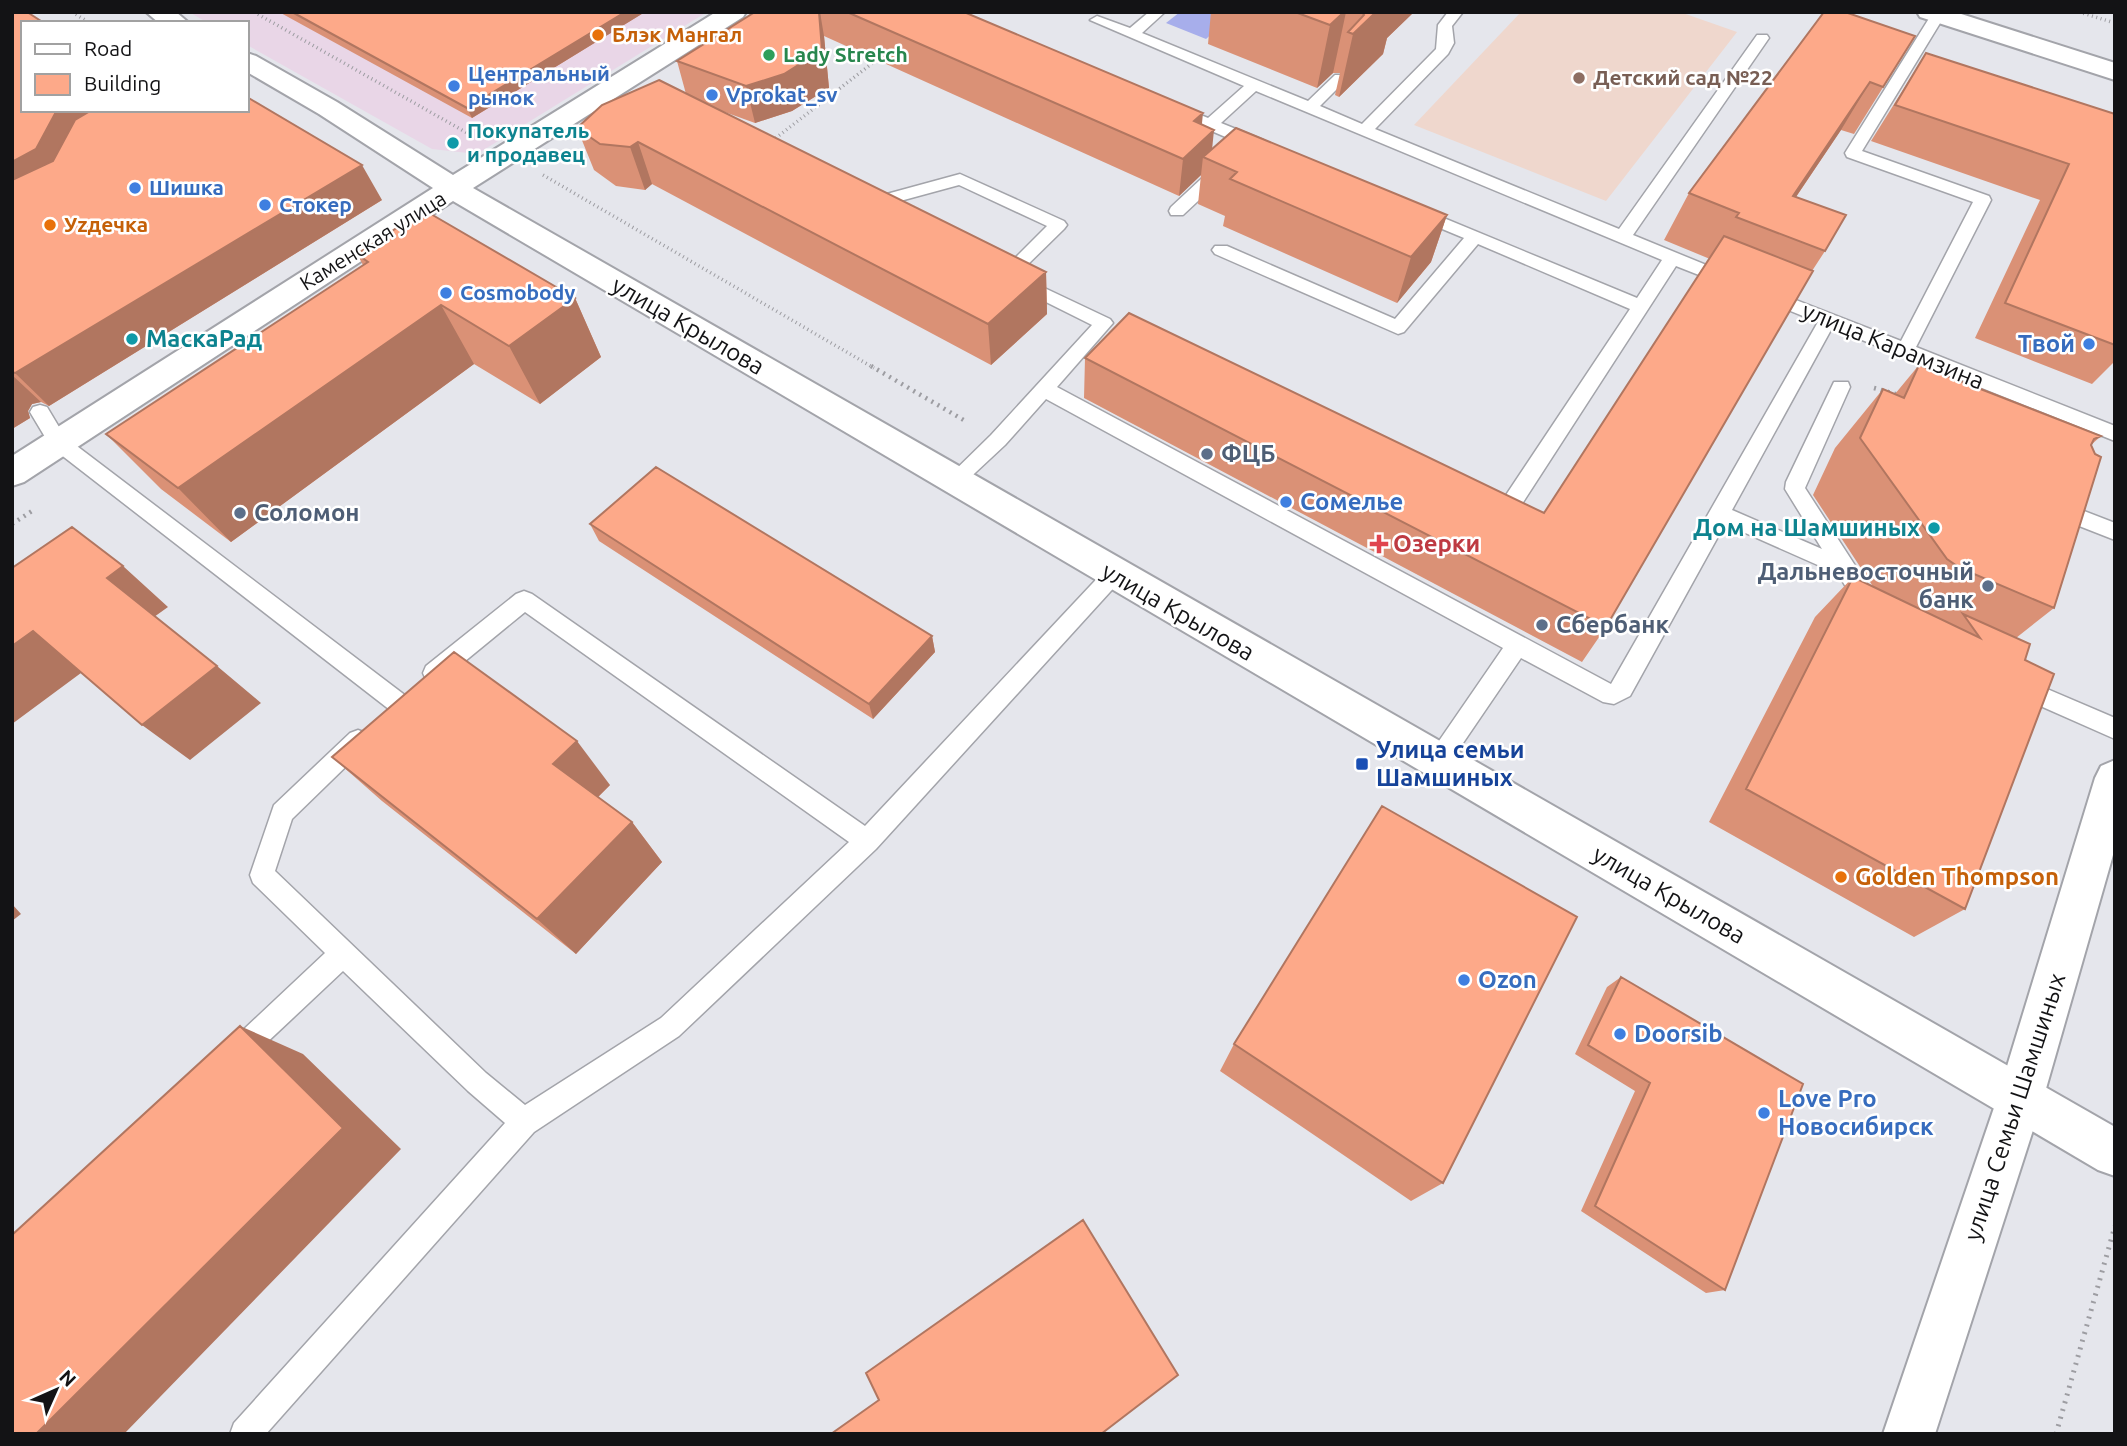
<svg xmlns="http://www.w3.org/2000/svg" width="2127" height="1446" font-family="Ubuntu,sans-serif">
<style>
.commercial{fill:#e9d6e7}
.education{fill:#efd7cd}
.green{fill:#a7aeeb}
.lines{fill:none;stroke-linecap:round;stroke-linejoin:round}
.lane-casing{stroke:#a3a4aa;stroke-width:3}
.street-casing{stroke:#a3a4aa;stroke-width:4}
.secondary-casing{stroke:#a3a4aa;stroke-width:4}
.path-far2{stroke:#9d9da2;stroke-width:3.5;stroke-dasharray:1 3.5;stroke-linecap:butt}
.path-far1{stroke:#9d9da2;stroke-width:4.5;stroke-dasharray:2 5;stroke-linecap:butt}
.path{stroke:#9d9da2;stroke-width:5;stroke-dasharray:2 6;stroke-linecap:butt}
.lane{fill:#fff;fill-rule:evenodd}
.street{fill:#fff;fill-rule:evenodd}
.secondary{fill:#fff;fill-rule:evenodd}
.wall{fill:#da9176}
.shaded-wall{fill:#b17660}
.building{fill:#fda989;stroke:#b17660;stroke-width:2}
.food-dot{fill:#e8710a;stroke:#fff;stroke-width:2.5}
.leisure-dot{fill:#2e9e5b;stroke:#fff;stroke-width:2.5}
.education-dot{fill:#8d6e63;stroke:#fff;stroke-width:2.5}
.shop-dot{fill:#3f7fe0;stroke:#fff;stroke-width:2.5}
.culture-dot{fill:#0f9aa8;stroke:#fff;stroke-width:2.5}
.service-dot{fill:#5c6f8a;stroke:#fff;stroke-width:2.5}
.health-dot{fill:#e0444e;stroke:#fff;stroke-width:2.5}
.transit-dot{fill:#1a4fb4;stroke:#fff;stroke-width:2.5}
.labels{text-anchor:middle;stroke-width:5;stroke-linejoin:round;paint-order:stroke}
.far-food-label{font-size:21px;font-weight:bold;fill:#c56008;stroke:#fff;text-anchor:start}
.far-leisure-label{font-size:21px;font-weight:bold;fill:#27864d;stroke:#fff;text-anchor:start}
.far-shop-label{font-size:21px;font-weight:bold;fill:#366cbe;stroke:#fff;text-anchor:start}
.far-education-label{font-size:21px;font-weight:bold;fill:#785e54;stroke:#fff;text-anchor:start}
.far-culture-label{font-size:21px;font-weight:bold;fill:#0d838f;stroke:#fff;text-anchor:start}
.far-street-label{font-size:21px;fill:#131315;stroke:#fff}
.street-label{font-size:24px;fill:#131315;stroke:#fff}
.culture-label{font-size:24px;font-weight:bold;fill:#0d838f;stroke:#fff;text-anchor:start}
.shop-label{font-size:24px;font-weight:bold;fill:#366cbe;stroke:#fff;text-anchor:start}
.service-label{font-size:24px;font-weight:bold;fill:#4e5e75;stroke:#fff;text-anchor:start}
.health-label{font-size:24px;font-weight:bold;fill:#be3a42;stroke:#fff;text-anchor:start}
.transit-label{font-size:24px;font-weight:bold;fill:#164399;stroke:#fff;text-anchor:start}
.food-label{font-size:24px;font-weight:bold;fill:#c56008;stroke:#fff;text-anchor:start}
</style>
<rect width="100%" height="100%" fill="#e5e6ec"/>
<path class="commercial" d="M189,12H707L477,154L432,149L247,45V23H208Z"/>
<path class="education" d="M1521,12H1680L1737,32L1606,201L1414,125Z"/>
<path class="green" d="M1180,12H1230L1231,17L1206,39L1166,23Z"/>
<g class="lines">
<defs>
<path id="lane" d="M1149,12H1165L1142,33L1308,101L1335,75H1345L1348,78L1320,106L1362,124L1436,49L1438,25L1448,12H1463L1452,26L1454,43L1448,54L1375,129L1619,229L1757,35H1767L1769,38L1633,235L1738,278L1741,282L1732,288L1676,266L1509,524C1499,527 1490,524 1485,514L1488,508L1498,507L1630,309L1478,244L1404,332L1398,334L1215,254L1212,250L1215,246H1227L1395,319L1464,238L1411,216L1409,212L1411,208L1417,207L1637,298L1662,260L1256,91L1221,123L1263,140L1265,144L1263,148H1251L1170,113L1168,110L1176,105L1208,118L1244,86L1090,20L1097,16L1130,28Z
M1933,12H1943L1945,15L1862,151L1989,196L1991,200L1916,347L2115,426V441L1832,328L1732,510L1822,549L1785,489L1786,482L1834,382H1848L1850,387L1805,488L1876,598L1879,604L1876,610L1868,613L1860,610L1838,574L1725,524L1630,696L1614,704L1603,702L1521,658L1446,768L1438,771L1430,768L1426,761L1430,754L1503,648L1046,399L1005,445L961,486L954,489L947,486L944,481L991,435L1092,325L1012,285L1010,280L1001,279L998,275L1047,226L959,185L867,210L859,205L861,201L960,174L1064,221L1067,225L1064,229L1017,275L1110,319L1113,323L1057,387L1611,684L1818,322L1758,298L1755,294L1758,290H1770L1901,341L1973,202L1847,157L1845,153Z
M1221,165L1227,166L1229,170L1227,174L1183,215H1171L1169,211L1171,207L1215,166Z
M40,405L47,407L65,437L406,696L409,703L406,710L398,713L390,710L51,447L30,412L33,407Z
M2053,499L2115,523V540L2046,513L2043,507L2046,501Z
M1113,567L1120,569L1124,575L1120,581L876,849L679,1036L534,1132L266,1434H230L234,1423L505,1123L468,1091L343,971L244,1064L235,1068L226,1064L222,1055L226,1046L325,953L253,883L250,875L274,805L350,733L358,730L366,733L369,740L366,747L292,819L275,871L486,1073L525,1105L661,1018L849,842L525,612L442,680L434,682L426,680L423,673L426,666L516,594L524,591L532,594L865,826L1106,569Z
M2019,677L2115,718V739L2011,693L2008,686L2011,679Z"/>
<path id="street" d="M2115,760V848L2043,1099L1935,1434H1883L1997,1099L2095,778L2101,766Z"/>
<path id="secondary" d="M146,12H176L189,23H159Z
M716,12H746L743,17L473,188L2115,1127V1176L2098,1170L453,201L24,482L12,486V456L433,188L319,114L247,72V53L256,56L337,102L453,175Z
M1917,12H1955L2115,63V80L1920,17Z"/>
</defs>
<use href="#lane" class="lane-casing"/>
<use href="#street" class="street-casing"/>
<use href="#secondary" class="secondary-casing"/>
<path class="path-far2" d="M72,12L90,23
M254,12L469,134
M2079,12L2115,23
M772,141L879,58
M543,175L874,368"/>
<path class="path-far1" d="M871,366L967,422
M1874,388L1899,395
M12,524L35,509"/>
<path class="path" d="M2056,1434L2115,1226"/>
<use href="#lane" class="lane"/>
<use href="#street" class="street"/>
<use href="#secondary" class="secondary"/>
</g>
<path class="wall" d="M12,12L23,110L382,200L49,406L41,402L32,404L28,411L30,418L12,429Z
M279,12H645L472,118Z
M755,12H964L1202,125L1212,149L1447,215L1431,262L1397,303L1223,226L1225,216L1198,204L1201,175L1179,196L824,36L829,88L792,111L755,123L719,110L1046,272L1047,314L991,365L652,184L645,190L616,186L594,170L577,128L686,94L677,61Z
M1211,12H1414L1387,38L1383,54L1339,97L1335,95L1340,73H1333L1317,88L1208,44Z
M1915,36L1854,134L1841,130L1796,197L1825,251L1812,271L1606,627L1582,662L1084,398L1085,358L1544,513L1710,259L1664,240L1689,193Z
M1926,53L2115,114V361L2092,384L1975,338L2040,200L1871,141Z
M357,254L575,298L601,357L540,404L474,364L231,542L161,489L106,434L363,265Z
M1919,365L2101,436L2091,445L2054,608L2016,638L2025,660L1965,909L1914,937L1709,822L1815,617L1853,577L1874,588L1813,495L1835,448L1883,389L1895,394Z
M590,524L932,636L935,652L873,719L599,541Z
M332,757L610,785L598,797L632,822L662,862L576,954L382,801Z
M1621,977L1725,1290L1706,1293L1581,1211L1635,1091L1575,1054L1607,987Z
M1234,1044L1443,1183L1411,1201L1220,1071Z"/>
<path class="shaded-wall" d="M625,12H645L472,118L467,108Z
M819,12H820L824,36L829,88L792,111L755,123L746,86Z
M1344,12H1346L1333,73L1317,88L1330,25Z
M1376,12H1414L1387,38L1383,54L1339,97L1353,34Z
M1870,82L1841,130L1773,231L1793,196Z
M57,110H147L12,213V162Z
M1203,113L1200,143L1214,130L1211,160L1203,157L1201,175L1179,196L1183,159L1194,121Z
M638,142L652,184L645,190L630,147Z
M362,165L382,200L49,406L15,373Z
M1447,215L1431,262L1397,303L1411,257Z
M1046,272L1047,314L991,365L988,324Z
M575,298L601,357L540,404L509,346Z
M441,305L474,364L231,542L178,488Z
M12,375L41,402L32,404L28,411L30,418L12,429Z
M123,566L168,607L154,617L107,578Z
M33,631L85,670L12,724V646Z
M932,636L935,652L873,719L869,704Z
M217,666L261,703L190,760L142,725Z
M577,741L610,785L588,807L553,764Z
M632,822L662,862L576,954L537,919Z
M12,904L21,914L12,921Z
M240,1026L303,1054L401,1149L124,1434H36Z"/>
<path class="building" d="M12,12H27L44,23H23V110H57L36,149L12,162Z
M292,12H625L467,108Z
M755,12H819L822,50L784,74L746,86L677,61Z
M847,12H964L1203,113L1194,121L1214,130L1183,159Z
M1295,12H1344L1330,25Z
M1362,12H1376L1353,34L1348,32L1364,15Z
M1824,12H1845L1915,36L1883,87L1870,82L1793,196L1846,215L1825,251L1736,217L1739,213L1689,193Z
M1926,53L2115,114V345L2005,303L2069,164L1895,105Z
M659,80L1046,272L988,324L638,142L630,147L600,144L577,128L602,105Z
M247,97L362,165L15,373L12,372V180L53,161L75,120L92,110H247Z
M1236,128L1447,215L1411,257L1230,179L1237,172L1203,157Z
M424,210L575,298L509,346L441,305L178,488L106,434L368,262L357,254Z
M1724,236L1813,271L1606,627L1085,358L1129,313L1544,513Z
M1919,365L2101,436L2094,439L2091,445L2095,454L2101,457L2054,608L1960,568L1947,559L1860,438L1883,389L1904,398Z
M656,467L932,636L869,704L590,524Z
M72,527L123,566L107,578L217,666L142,725L33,631L12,646V568Z
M1853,577L1980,638L1963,614L2030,644L2025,660L2054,674L1965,909L1746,789Z
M454,652L577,741L553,764L632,822L537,919L332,757Z
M1382,806L1577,917L1443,1183L1234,1044Z
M1621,977L1803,1084L1725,1290L1595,1206L1650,1083L1588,1045Z
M240,1026L343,1128L36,1434H12V1235Z
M1083,1220L1178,1375L1101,1434H831L879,1400L866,1373Z"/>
<g class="food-dot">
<circle cx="598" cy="35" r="7"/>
<circle cx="50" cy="225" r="7"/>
<circle cx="1841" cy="877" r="7"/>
</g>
<circle class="leisure-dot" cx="769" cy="55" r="7"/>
<circle class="education-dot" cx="1579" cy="78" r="7"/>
<g class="shop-dot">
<circle cx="454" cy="86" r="7"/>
<circle cx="712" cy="95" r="7"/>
<circle cx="135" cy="188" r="7"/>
<circle cx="265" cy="205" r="7"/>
<circle cx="446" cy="293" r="7"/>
<circle cx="2089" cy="344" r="7"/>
<circle cx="1286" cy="502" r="7"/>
<circle cx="1464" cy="980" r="7"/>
<circle cx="1620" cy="1034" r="7"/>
<circle cx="1764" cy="1113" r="7"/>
</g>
<g class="culture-dot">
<circle cx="453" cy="143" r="7"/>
<circle cx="132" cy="339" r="7"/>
<circle cx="1934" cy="528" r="7"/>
</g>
<g class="service-dot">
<circle cx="1207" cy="454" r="7"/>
<circle cx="240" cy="513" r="7"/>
<circle cx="1988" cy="586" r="7"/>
<circle cx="1542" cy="625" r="7"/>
</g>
<path class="health-dot" d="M1375.5 533.5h7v7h7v7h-7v7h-7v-7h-7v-7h7z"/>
<rect class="transit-dot" x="1355" y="757" width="14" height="14" rx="3.5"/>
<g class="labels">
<g class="far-food-label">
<text x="612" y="42">Блэк Мангал</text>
<text x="64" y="232">Уzдечка</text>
</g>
<g class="far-leisure-label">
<text x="783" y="62">Lady Stretch</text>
</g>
<g class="far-shop-label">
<text x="468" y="81">Центральный<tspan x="468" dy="24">рынок</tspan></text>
<text x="726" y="102">Vprokat_sv</text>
<text x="149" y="195">Шишка</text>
<text x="279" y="212">Стокер</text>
<text x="460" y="300">Cosmobody</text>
</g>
<g class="far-education-label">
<text x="1593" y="85">Детский сад №22</text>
</g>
<g class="far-culture-label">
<text x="467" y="138">Покупатель<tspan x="467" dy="24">и продавец</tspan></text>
</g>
<g class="far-street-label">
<text transform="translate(373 241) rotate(-32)" y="7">Каменская улица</text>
</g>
<g class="street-label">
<text transform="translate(688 326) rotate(30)" y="8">улица Крылова</text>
<text transform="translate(1893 346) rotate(22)" y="8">улица Карамзина</text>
<text transform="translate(1178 612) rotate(30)" y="8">улица Крылова</text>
<text transform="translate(1669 895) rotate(30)" y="8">улица Крылова</text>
<text transform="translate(2015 1107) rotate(-72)" y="8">улица Семьи Шамшиных</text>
</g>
<g class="culture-label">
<text x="146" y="347">МаскаРад</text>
<text x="1920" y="536" text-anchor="end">Дом на Шамшиных</text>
</g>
<g class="shop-label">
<text x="2075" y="352" text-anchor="end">Твой</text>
<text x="1300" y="510">Сомелье</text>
<text x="1478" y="988">Ozon</text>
<text x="1634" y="1042">Doorsib</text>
<text x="1778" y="1107">Love Pro<tspan x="1778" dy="28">Новосибирск</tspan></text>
</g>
<g class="service-label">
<text x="1221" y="462">ФЦБ</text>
<text x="254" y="521">Соломон</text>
<text x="1974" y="580" text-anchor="end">Дальневосточный<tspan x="1974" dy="28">банк</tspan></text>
<text x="1556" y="633">Сбербанк</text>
</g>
<g class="health-label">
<text x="1393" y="552">Озерки</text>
</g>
<g class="transit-label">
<text x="1376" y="758">Улица семьи<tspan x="1376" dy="28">Шамшиных</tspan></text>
</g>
<g class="food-label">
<text x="1855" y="885">Golden Thompson</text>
</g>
</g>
<rect width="2127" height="1446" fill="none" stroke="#131315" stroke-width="28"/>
<rect x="21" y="21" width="228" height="91" fill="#ffffff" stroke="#a1a1a1" stroke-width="2"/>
<rect x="35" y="44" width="35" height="10" fill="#ffffff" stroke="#a1a1a1" stroke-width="2"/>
<text x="84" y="56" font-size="21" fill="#131315">Road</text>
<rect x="35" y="74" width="35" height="21" fill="#fda989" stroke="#a1a1a1" stroke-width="2"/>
<text x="84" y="91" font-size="21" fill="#131315">Building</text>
<g transform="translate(56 1390) rotate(45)" stroke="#ffffff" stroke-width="5" paint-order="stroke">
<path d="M0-5L12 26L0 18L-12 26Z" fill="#131315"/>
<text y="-10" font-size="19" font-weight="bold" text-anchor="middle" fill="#131315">N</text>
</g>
</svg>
